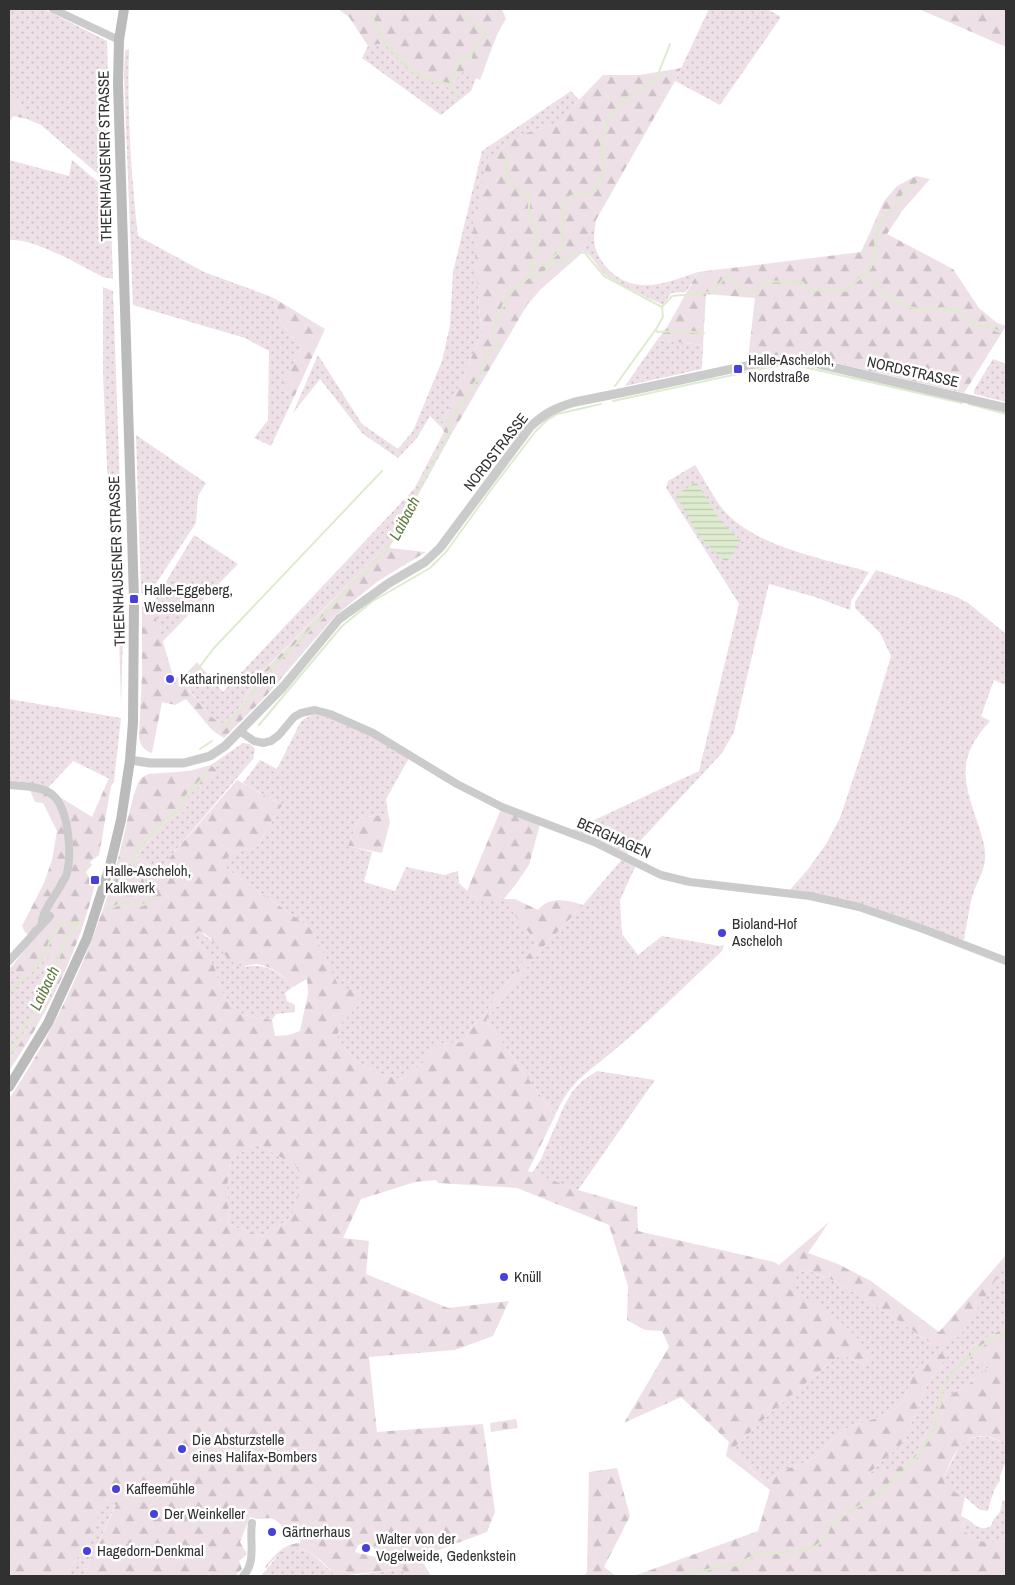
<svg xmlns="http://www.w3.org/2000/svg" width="1015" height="1585" font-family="'Archivo Narrow',sans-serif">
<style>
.grass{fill:url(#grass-dots);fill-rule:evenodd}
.forest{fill:url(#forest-firs);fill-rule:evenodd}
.cemetery{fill:url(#cemetery-stones)}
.water{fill:url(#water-rules)}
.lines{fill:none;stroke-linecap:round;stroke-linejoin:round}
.stream{stroke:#ddebce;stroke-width:2}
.minor{stroke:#cbcbcb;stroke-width:8}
.tertiary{stroke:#cbcbcb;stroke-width:9}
.secondary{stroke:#bbb;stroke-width:10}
.poi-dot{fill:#4541da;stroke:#fff;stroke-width:2}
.labels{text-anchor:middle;stroke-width:5;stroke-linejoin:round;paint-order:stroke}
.street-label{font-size:15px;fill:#313131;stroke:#fff}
.poi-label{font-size:15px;fill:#313131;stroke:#fff;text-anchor:start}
.water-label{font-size:16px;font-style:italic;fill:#5d7b3c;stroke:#fff}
</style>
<defs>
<pattern id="grass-dots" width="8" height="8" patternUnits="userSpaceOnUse" patternTransform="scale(1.25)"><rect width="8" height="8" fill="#ede0e6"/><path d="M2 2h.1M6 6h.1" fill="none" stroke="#ccc1c6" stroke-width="1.8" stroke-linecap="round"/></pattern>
<pattern id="forest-firs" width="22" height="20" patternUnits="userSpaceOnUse" patternTransform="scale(1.25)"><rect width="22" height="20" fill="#ede0e6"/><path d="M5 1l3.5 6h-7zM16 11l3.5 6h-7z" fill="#ccc1c6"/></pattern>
<pattern id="cemetery-stones" width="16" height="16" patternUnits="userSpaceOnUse" patternTransform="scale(1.25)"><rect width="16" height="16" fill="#ede0e6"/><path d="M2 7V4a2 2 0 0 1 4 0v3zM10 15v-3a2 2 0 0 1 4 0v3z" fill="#ccc1c6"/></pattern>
<pattern id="water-rules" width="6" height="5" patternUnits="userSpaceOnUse" patternTransform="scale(1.25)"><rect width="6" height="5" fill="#ddebce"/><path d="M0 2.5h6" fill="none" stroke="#becab1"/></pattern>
</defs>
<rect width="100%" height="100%" fill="#fff"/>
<path class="grass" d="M9,9H44L107,41L111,183L106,181L41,125L27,119L18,99L9,91Z
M709,9H767L781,17L720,105L675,81Z
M384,43L412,72L431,82L463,71L476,78L471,91L441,115L362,58L368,46Z
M129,49C127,113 131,173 138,236L204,272L272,297L283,326L302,347L281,390L294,397L271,446L254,438L268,420L269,351L245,338L133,305L124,76L125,51Z
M571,91L579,100L562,122L520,135L478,298L482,333L441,427L430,416L417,438L398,458L363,434L320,379L293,413L318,355L362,424L398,449L413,431L442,361L450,325L453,272L482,151Z
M9,160L69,176L72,160L110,192L113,279L103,277C79,265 35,238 9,240Z
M596,220C595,228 593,239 595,247C598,256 604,266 611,272C639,296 668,282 698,272L686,292L671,293L663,305C644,295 624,288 607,276C597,269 593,254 582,251Z
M103,287L113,291L124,599L121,706L119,634L115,553L108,488L103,374Z
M657,340L703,345L702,369L625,386Z
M993,359L1006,364V402L974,394V390Z
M444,432L451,435L389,548L377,555L256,678L240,707L222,724L209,715L188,688L202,668L223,692L414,489Z
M136,435L206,483L198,496L196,523L151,591L143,595L141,592Z
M695,465C705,480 715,501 727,514C763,549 822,558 869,572L851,601L850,610L815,597L769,584L734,732L722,753L628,854L573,830L699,771L739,604L666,488L668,481ZM696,483L720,520L676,495Z
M194,535L238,564L162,642L152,605Z
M876,570L954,596L967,602L1006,634V685L994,680L981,716L990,721C956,758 963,780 978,824C981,834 986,847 985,858C985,870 978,880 974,891C969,906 967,924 964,940L789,891L809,868L826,844L840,818L868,734L891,656L880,633L855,608V602Z
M9,699L121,718L114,781L73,761L47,789L9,784Z
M314,714C348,720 379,740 409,758L386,799L388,814L359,818L348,846L372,852L364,882L395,891L406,867L445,875L458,871L459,883L477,900L503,899L537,943L483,1015L471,1028L463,1042L437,1044L421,1065L402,1079L380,1074L353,1059L337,1037L340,1025L363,1000L339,988L312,929L227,869L224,863C229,851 244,850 256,848L282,805L243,783L260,760L277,769L300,723L304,719Z
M243,743L250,744L255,749L253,759L158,871L136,856L166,821L185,811L188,796L216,771L211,765Z
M623,858L636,865L620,900L622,934L638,955L662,936L720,946L724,945L722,951C688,983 654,1017 618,1047C590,1072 571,1078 555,1116L486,1020L543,947L583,905Z
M199,931L246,967C265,962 281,973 293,987L285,993L287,1001L295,1005V1012L276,1014L272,1020L244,1015L230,1004L221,990L214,966L195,938V934Z
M49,956L55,976L20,1043L9,1060V970L29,975Z
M597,1071L655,1080L578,1190L532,1173L541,1159L564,1106L572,1092L582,1081Z
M256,1143L298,1167V1204L288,1220L262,1236L229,1225L227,1190L230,1160Z
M1006,1263V1327L969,1348L989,1367L969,1384L945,1398L910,1464L867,1475L904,1442L927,1385L952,1349L913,1374L904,1400L889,1414L849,1427L833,1439L815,1457L801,1464L781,1471L768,1481H763L735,1452L734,1448L770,1413L841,1354L866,1366L821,1307L789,1290L798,1273L807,1270L835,1281L895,1318L932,1344Z
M984,1436L1006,1443V1461L1000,1476V1481C994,1487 990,1502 988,1511L980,1510L965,1497L956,1494L944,1482V1477L961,1443L972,1438Z
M106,1499L116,1504L83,1576H66L84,1547Z
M1003,1500L1006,1501V1541C989,1544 974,1543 963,1529L964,1522L969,1520C976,1527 982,1531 991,1526L994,1519L1000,1512Z
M293,1547C316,1550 321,1566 338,1576H261L281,1552Z
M403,1569L405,1576H349Z"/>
<path class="forest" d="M338,9H502L506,19L498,32L480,80L463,72L449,88C415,77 407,70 384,43L368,46L349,17Z
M919,9H1006V47Z
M681,68L675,81L596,220L581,254L541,289L527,305L451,435L444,432L441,427L482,333L478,298L473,222L488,157L520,135L562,122L579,100L603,75H640Z
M9,91L18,99L27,119L13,116L9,123Z
M916,176L930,179L902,211L887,234L953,269L979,308L997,323L1006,326L964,393L806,356L789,354L748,359L755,298L706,294L703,345L657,340L666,329L698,272L861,252L884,201L897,186Z
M272,297L325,329L294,397L281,390L302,347L283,326Z
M389,548L426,552L378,581L335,616L265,697L224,738L212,730L186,699L175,705L162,702L152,753C143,750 141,746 139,737L142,674V607L145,605H152L173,676L181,679L197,662L202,668L188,689L209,715L222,724L240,707L256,679L377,555Z
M211,765L217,771L188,796L185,811L166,821L136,856L158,871L237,780L282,805L256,848C244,850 229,851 224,863L227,869L312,929L339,987L360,991L363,1000L340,1025L337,1037L353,1059L380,1074L402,1079L421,1065L437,1044L463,1042L471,1028L483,1015L537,943L503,900H477L467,891L501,809L540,824L529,865L516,884L504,899H515L538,910C549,896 569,900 583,905L543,947L486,1020L555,1116L528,1171L578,1190L637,1207L638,1231L774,1262L779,1265L829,1222L808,1253L838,1264L871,1281L939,1332L1006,1255V1263L961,1335L949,1343L940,1346L932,1344L895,1318L835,1281L807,1270L798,1273L790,1290C800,1295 811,1300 821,1307C837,1317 870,1345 872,1364L871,1366H866L841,1354L770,1413L734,1448L735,1452L763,1481H768L781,1471L801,1464L815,1457L833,1439L849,1427L889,1414L904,1400L913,1374L918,1367L929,1359L953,1348L927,1385L904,1442L868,1474L910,1464L945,1398L969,1384L989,1367L969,1358V1348L1006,1327V1443C999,1441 990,1436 983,1436C958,1436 953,1458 944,1477V1482L956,1493L965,1497L961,1516L969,1520L964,1522L963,1529C974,1543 989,1544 1006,1541V1576H634L758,1531L770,1490L726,1456L729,1442L681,1397L624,1423L669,1347L662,1331L645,1330L627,1320L628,1286L609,1225L517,1188L438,1183L436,1180L415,1182L361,1199L343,1238L369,1241L366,1274L448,1308L509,1301L493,1336L455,1350L369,1357L377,1432L483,1424L495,1512L487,1532L420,1557L431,1576H405L403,1569L338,1576C331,1572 326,1565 320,1560C297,1540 284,1547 266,1568L265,1567C275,1555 283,1544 300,1543L303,1533L286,1531C269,1509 269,1524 250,1517L240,1542L247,1554L239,1561L242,1569L235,1576H83L116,1505L106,1500L84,1547L66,1576H9V1099C52,1035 85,965 109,891C116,868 122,845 127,821C131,808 133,794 139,781L143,777L148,774L189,771ZM199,931C214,937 221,954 234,963C242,969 249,964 257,964C272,966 285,977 293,987L307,979L308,993L300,1031L288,1035L275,1036L272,1020L244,1015L230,1004L221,990L214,966L195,938V934ZM256,1143L298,1167V1204L288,1220L262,1236L229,1225L227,1190L230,1160ZM367,1542L374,1548L375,1557L355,1552L358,1545Z
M109,778L114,781L111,786L99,855L90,862L92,865L86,872L89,878L95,884C79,951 47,1014 9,1071V1060L20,1043L54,976L49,956L29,975L9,970L33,939L25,932L22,926L44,883L52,860L57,831L43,803L35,802L30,790L47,789L92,817Z
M388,814L390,822L382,853L348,846L359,818Z
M617,1468L630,1516L604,1567L616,1576H584L587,1572L589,1472Z"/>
<path class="cemetery" d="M516,1419L518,1428L491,1432L490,1423Z"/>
<path class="water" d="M696,482L720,520L741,541L726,563L698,535L676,495Z"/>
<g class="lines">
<path class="stream" d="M365,9L375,22L384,42L413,72L431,81L450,84
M457,100V97L450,84L461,58H471L472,53L486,35L483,31L472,23L461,9
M506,153L507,183L529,195V210L537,238L532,267
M861,277L870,269L874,260L876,235L883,219L896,206L906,190L918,183
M528,278L532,267L547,265L562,248L564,242L561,230C568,220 561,214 562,203L571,196L596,191L597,185L604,175L603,156L600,150L608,119L623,100L632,94L645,88L656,79L670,44
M662,307L663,317L656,329L657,332L680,331L704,333
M615,386L656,329
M613,401L770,367L789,365L804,367L962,403
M969,404L1006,414
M191,678L214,648L382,471
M259,725L342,626L373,601L430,568L446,552L493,487L535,432L546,421L557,414L601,404
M222,731L252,696L258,684L265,678L268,672L325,615L353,582L369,571L375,560L385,552L449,434L448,421L456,415V409L462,404L461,400L467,397L482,370L487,354L498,345L494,333V328L508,294L528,278L541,274L577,252L585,253L604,276L662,307L672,296L713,292L725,277L733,281L742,292H754C773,274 780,285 802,282L810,291L822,290L846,291C850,285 856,283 861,277H871L879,285L884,295L905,306L924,310L943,308L957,310L964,316L973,321L976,326H988L999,332
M200,749L212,741
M145,882L143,872L134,861V856L164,820L179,812L181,808V802L186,796L205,776V773
M135,903L140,906L148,903L150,898L149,892
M109,909L118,905L129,903
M31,973C36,966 42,960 45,953C52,940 54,915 76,925
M9,992L27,977
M9,1056L48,985L69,932L74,931L80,921
M681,1576L689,1572H700L717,1567L741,1565L747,1559L756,1555L799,1551L814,1547L825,1540L830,1526L841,1517L871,1499L901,1474L918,1455L930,1437L934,1428L944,1386L955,1370L967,1358L972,1356L975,1349C986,1344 994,1337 1006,1335"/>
<path class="minor" d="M53,9L119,40
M241,732L254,741L263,743L271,741L279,735L294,717L301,713L315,710L330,714L373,733L457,784L502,807L594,842L661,875L690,882L810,896L859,907L923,929L1006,961
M9,785C21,786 40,786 50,793C69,805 73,857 66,876C61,888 40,913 42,924
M9,961L50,916
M243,1576C257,1562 249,1541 252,1523"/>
<path class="tertiary" d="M130,760L150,763H184L210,756L225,746L283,687L339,619L389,583L425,562L440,548L530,427C545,413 555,408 575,402C616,394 658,385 699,376C734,369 769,358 806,361L1006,408"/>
<path class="secondary" d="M9,1087L48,1023L87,938L110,866L121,820L130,760L133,722L134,599L118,84L119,40L124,9"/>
</g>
<g class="poi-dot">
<rect x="733" y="364" width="10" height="10" rx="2.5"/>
<rect x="129" y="594" width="10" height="10" rx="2.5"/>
<circle cx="170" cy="679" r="5"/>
<rect x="90" y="875" width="10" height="10" rx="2.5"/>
<circle cx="722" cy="933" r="5"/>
<circle cx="504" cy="1277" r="5"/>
<circle cx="182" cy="1449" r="5"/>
<circle cx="116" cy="1489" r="5"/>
<circle cx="154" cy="1514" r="5"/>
<circle cx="272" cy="1532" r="5"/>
<circle cx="366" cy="1548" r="5"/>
<circle cx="87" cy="1551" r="5"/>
</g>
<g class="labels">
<g class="street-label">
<text transform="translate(105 156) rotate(-91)" y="5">THEENHAUSENER STRASSE</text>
<text transform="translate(913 372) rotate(13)" y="5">NORDSTRASSE</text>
<text transform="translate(496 452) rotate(-52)" y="5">NORDSTRASSE</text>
<text transform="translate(117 561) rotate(-92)" y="5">THEENHAUSENER STRASSE</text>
<text transform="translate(614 838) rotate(24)" y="5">BERGHAGEN</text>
</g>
<g class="poi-label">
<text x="748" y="365">Halle-Ascheloh,<tspan x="748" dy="17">Nordstraße</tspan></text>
<text x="144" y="595">Halle-Eggeberg,<tspan x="144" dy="17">Wesselmann</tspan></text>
<text x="180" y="684">Katharinenstollen</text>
<text x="105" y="876">Halle-Ascheloh,<tspan x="105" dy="17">Kalkwerk</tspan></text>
<text x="732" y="929">Bioland-Hof<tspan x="732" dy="17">Ascheloh</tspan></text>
<text x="514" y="1282">Knüll</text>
<text x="192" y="1445">Die Absturzstelle<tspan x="192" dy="17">eines Halifax-Bombers</tspan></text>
<text x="126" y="1494">Kaffeemühle</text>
<text x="164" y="1519">Der Weinkeller</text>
<text x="282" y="1537">Gärtnerhaus</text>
<text x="376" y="1544">Walter von der<tspan x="376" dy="17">Vogelweide, Gedenkstein</tspan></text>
<text x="97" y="1556">Hagedorn-Denkmal</text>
</g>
<g class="water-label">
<text transform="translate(404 518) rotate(-62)" y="6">Laibach</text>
<text transform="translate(44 988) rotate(-64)" y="6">Laibach</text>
</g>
</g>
<rect width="1015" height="1585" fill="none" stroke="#313131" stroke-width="20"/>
</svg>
